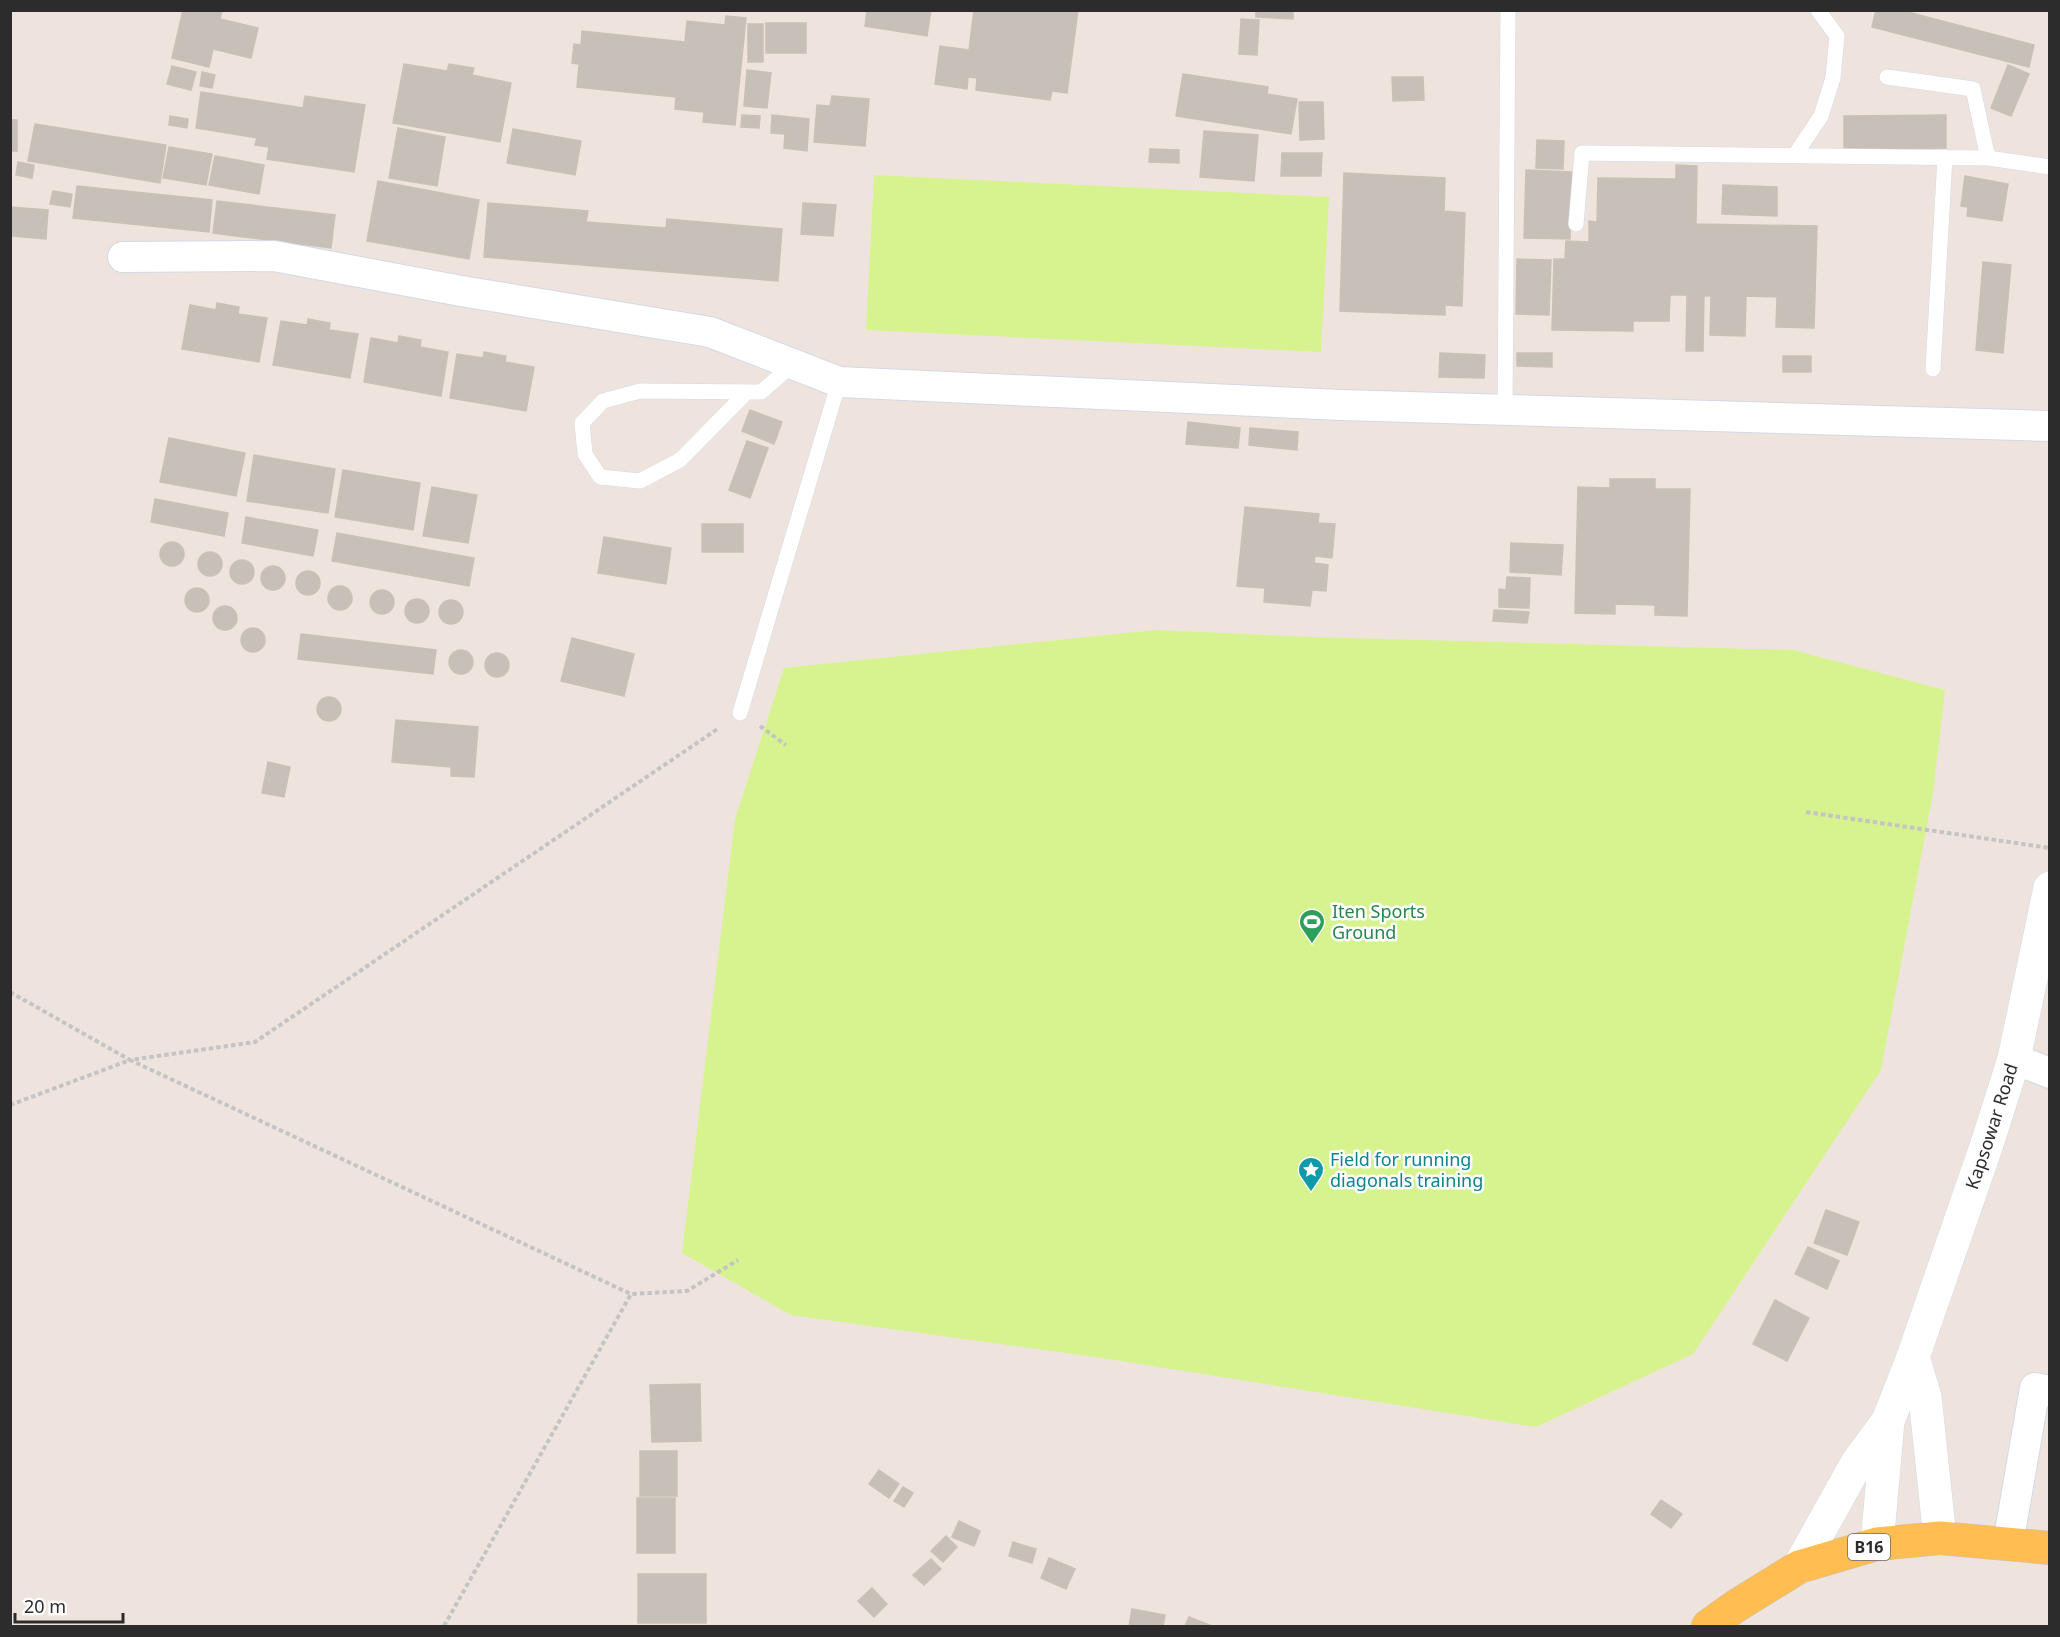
<svg xmlns="http://www.w3.org/2000/svg" width="2060" height="1637" font-family="'Noto Sans',sans-serif">
<style>
.pitch{fill:#d7f38f}
.building{fill:#c6c0b8;stroke:#cbc0b6;stroke-width:1.5}
.lines{fill:none;stroke-linecap:round;stroke-linejoin:round}
.lane-casing{stroke:#d2d9e6;stroke-width:16}
.street-casing{stroke:#d2d9e6;stroke-width:32}
.secondary-casing{stroke:#d2d9e6;stroke-width:34}
.primary-casing{stroke:#c4c4c4;stroke-width:34}
.path{stroke:#c4c4c4;stroke-width:4;stroke-dasharray:4.5 3;stroke-linecap:butt}
.lane{stroke:#fff;stroke-width:15}
.street{stroke:#fff;stroke-width:30}
.secondary{stroke:#fff;stroke-width:33}
.primary{stroke:#ffbd52;stroke-width:33}
.labels{text-anchor:middle;stroke-width:5;stroke-linejoin:round;paint-order:stroke}
.shield{fill:#fff;stroke:#6b6b6b;stroke-width:1.5}
.shield-label{font-size:16px;font-weight:bold;fill:#2c2c2c}
.leisure-label{font-size:18px;fill:#27864d;stroke:#fff;text-anchor:start}
.street-label{font-size:18px;fill:#2c2c2c;stroke:#fff}
.culture-label{font-size:18px;fill:#0d838f;stroke:#fff;text-anchor:start}
</style>
<rect width="100%" height="100%" fill="#efe4dd"/>
<path class="pitch" d="M874,175L1329,197L1321,352L866,330Z
M1156,630L1310,637L1793,650L1945,690L1933,793L1881,1070L1693,1354L1536,1427L1102,1358L791,1315L682,1253L735,819L784,668Z"/>
<path class="building" d="M183,10H222L220,19L258,28L251,58L213,49L209,67L172,58Z
M867,10H931L927,36L865,26Z
M974,10H1078L1067,93L1052,91L1050,100L976,90L977,78L968,77L967,89L935,84L940,46L969,50Z
M1256,10H1293V19L1256,17Z
M1876,10H1900L2034,45L2029,67L1872,27Z
M726,16L746,18L735,125L703,122L704,112L675,109L676,97L577,87L579,64L572,63L574,44L581,45L582,31L685,42L687,21L725,25Z
M1241,19L1259,20L1257,55L1239,54Z
M766,23H806V53H766Z
M748,24H763V62H748Z
M404,64L447,71L449,64L474,68L472,75L511,83L500,142L393,123Z
M2008,65L2029,74L2011,116L1991,108Z
M172,66L196,72L191,90L167,84Z
M747,70L771,73L767,108L744,106Z
M202,72L215,75L212,88L200,86Z
M1183,74L1268,87L1267,94L1297,99L1291,134L1176,116Z
M1392,77H1423L1424,100L1393,101Z
M201,92L303,108L305,96L365,105L354,172L267,159L269,147L255,145L257,138L196,128Z
M832,96L869,99L865,146L814,142L817,105L830,106Z
M1299,102H1323L1324,139L1300,140Z
M742,115L760,116L759,128L741,127Z
M772,115L809,119L807,151L784,148L785,134L771,133Z
M1946,115V148L1844,149V116Z
M170,116L188,119L187,128L169,125Z
M10,120H17V151H10Z
M35,124L166,145L160,183L28,161Z
M398,128L445,137L437,186L389,178Z
M513,129L581,141L575,175L507,163Z
M1204,131L1258,135L1254,181L1200,177Z
M1537,140L1564,141L1563,169L1536,168Z
M169,147L212,154L206,185L163,178Z
M1150,149L1179,150V163L1149,162Z
M1282,153H1322L1321,176H1281Z
M215,156L264,165L259,194L209,185Z
M18,162L34,165L32,178L16,175Z
M1676,165L1697,166L1696,224L1817,226L1814,328L1776,327L1777,297L1746,296L1745,336L1710,335L1711,296H1704L1703,351H1686L1687,295H1670L1669,321H1633V331L1552,330L1554,259H1565L1566,241L1589,242V221L1597,222L1598,178L1676,179Z
M1526,170L1572,172L1570,239L1524,238Z
M1344,173L1445,178L1444,211L1465,213L1462,306L1445,305V315L1340,311Z
M1965,176L2008,184L2002,221L1967,216L1968,207L1961,206Z
M378,181L479,200L469,259L367,241Z
M1723,185L1777,187V216L1722,214Z
M77,186L212,200L209,232L73,218Z
M53,191L72,194L70,207L50,204Z
M217,201L335,215L331,248L213,233Z
M488,203L588,211L586,222L666,228L667,219L782,229L778,281L484,257Z
M803,203L836,205L833,236L801,234Z
M10,207L48,210L46,239L12,236Z
M1517,259L1551,260L1549,315L1516,314Z
M1983,262L2011,265L2003,353L1976,350Z
M217,303L239,307L238,314L267,318L259,362L182,349L190,305L216,310Z
M308,319L330,323L329,330L358,334L350,378L273,365L281,321L307,325Z
M399,336L421,340L420,347L448,352L441,396L364,382L371,338L398,343Z
M484,352L506,356L505,362L534,367L526,411L450,398L457,354L483,358Z
M1440,353L1485,355L1484,378L1439,377Z
M1517,353H1552V367L1517,366Z
M1783,356H1811V372H1783Z
M750,410L782,422L774,444L742,431Z
M1188,422L1240,428L1238,448L1186,444Z
M1250,428L1298,432L1297,450L1249,445Z
M169,438L245,453L236,496L160,482Z
M747,441L768,448L750,498L729,490Z
M254,455L335,469L328,513L247,501Z
M343,470L420,483L413,530L335,517Z
M1610,479H1655V489H1690L1687,616L1655,615V605L1615,604V614L1575,613L1578,487L1610,488Z
M432,487L477,495L468,543L423,536Z
M155,499L228,513L224,536L151,522Z
M1245,507L1319,514L1318,523L1335,524L1332,558L1315,556L1314,563L1328,565L1326,591L1312,590L1310,606L1264,602L1265,588L1237,586Z
M246,517L318,530L313,556L242,543Z
M702,524H743V552H702Z
M337,533L474,558L469,586L332,561Z
M604,537L671,548L666,584L598,573Z
M160 554a12 12 0 1 1 24 0a12 12 0 1 1-24 0Z
M1511,543L1563,545L1561,575L1510,572Z
M198 564a12 12 0 1 1 24 0a12 12 0 1 1-24 0Z
M230 572a12 12 0 1 1 24 0a12 12 0 1 1-24 0Z
M261 578a12 12 0 1 1 24 0a12 12 0 1 1-24 0Z
M296 583a12 12 0 1 1 24 0a12 12 0 1 1-24 0Z
M1507,577L1530,578L1529,608L1499,607V589L1506,590Z
M328 598a12 12 0 1 1 24 0a12 12 0 1 1-24 0Z
M185 600a12 12 0 1 1 24 0a12 12 0 1 1-24 0Z
M370 602a12 12 0 1 1 24 0a12 12 0 1 1-24 0Z
M405 611a12 12 0 1 1 24 0a12 12 0 1 1-24 0Z
M439 612a12 12 0 1 1 24 0a12 12 0 1 1-24 0Z
M213 618a12 12 0 1 1 24 0a12 12 0 1 1-24 0Z
M1494,610L1529,612L1527,623L1493,621Z
M241 640a12 12 0 1 1 24 0a12 12 0 1 1-24 0Z
M301,634L436,650L433,674L298,659Z
M572,638L634,654L624,696L561,681Z
M449 662a12 12 0 1 1 24 0a12 12 0 1 1-24 0Z
M485 665a12 12 0 1 1 24 0a12 12 0 1 1-24 0Z
M317 709a12 12 0 1 1 24 0a12 12 0 1 1-24 0Z
M396,720L478,727L474,777L451,776V767L392,762Z
M268,762L290,767L284,797L262,793Z
M1826,1210L1859,1222L1847,1255L1814,1243Z
M1808,1247L1839,1261L1827,1289L1795,1274Z
M1775,1300L1809,1318L1787,1361L1753,1344Z
M700,1384L701,1441L652,1442L650,1385Z
M640,1451H677V1496H640Z
M879,1470L899,1484L889,1498L869,1484Z
M903,1487L913,1493L904,1507L894,1501Z
M637,1498H675V1553H637Z
M1661,1500L1682,1514L1671,1528L1651,1514Z
M959,1521L980,1531L974,1546L952,1537Z
M946,1536L957,1547L943,1562L931,1551Z
M1013,1542L1036,1549L1032,1563L1009,1556Z
M1049,1558L1075,1569L1066,1589L1041,1578Z
M931,1559L941,1569L924,1585L913,1575Z
M638,1574H706V1623H638Z
M872,1588L887,1604L874,1617L858,1601Z
M1132,1609L1165,1615L1163,1626H1129Z
M1189,1617L1212,1626H1185Z"/>
<g class="lines">
<defs>
<path id="lane" d="M1887,77L1973,89L1988,158
M1795,155L1821,116L1833,78L1837,36L1818,10
M1576,224L1582,153L1988,158L2050,167
M1933,369L1945,157
M747,392L680,460L640,481L600,477L585,454L582,423L603,401L640,391L761,392L792,365
M1505,410L1508,10
M740,713L839,382"/>
<path id="street" d="M123,257L274,256L461,291L710,332L839,382L1341,405L2050,426
M2014,1059L2050,1073
M2008,1544L2035,1388L2050,1391"/>
<g id="secondary">
<path d="M1913,1357L1925,1397L1940,1538"/>
<path id="s1" d="M1877,1544L1888,1421L1913,1357L1986,1147L2014,1059L2050,888"/>
<path d="M1799,1567L1857,1463L1888,1421"/>
</g>
<path id="primary" d="M1708,1626L1736,1606L1799,1567L1877,1544L1940,1538L2050,1548"/>
</defs>
<use href="#lane" class="lane-casing"/>
<use href="#street" class="street-casing"/>
<use href="#secondary" class="secondary-casing"/>
<use href="#primary" class="primary-casing"/>
<path class="path" d="M760,726L786,745
M1806,812L2050,848
M10,992L130,1060L255,1042L719,728
M10,1105L130,1060L631,1294L687,1291L738,1260
M444,1626L631,1294"/>
<use href="#lane" class="lane"/>
<use href="#street" class="street"/>
<use href="#secondary" class="secondary"/>
<use href="#primary" class="primary"/>
</g>
<defs>
<symbol id="stadium-pin" viewBox="-11 -11 22 30"><path d="M0 17L-7.5 6A9.5 9.5 0 1 1 7.5 6Z" fill="#2e9e5b" stroke="#fff"/><path d="M0-5a6.5 5 0 1 0 0 10a6.5 5 0 1 0 0-10ZM-3.5-1.8h7v3.6h-7Z" fill="#fff"/></symbol>
<symbol id="sight-pin" viewBox="-11 -11 22 30"><path d="M0 17L-7.5 6A9.5 9.5 0 1 1 7.5 6Z" fill="#0f9aa8" stroke="#fff"/><path d="M0-6L1.8-2.2L6-1.7L2.9 1.2L3.7 5.4L0 3.3L-3.7 5.4L-2.9 1.2L-6-1.7L-1.8-2.2Z" fill="#fff"/></symbol>
</defs>
<g fill-rule="evenodd">
<use href="#stadium-pin" x="1297" y="907" width="30" height="40"/>
<use href="#sight-pin" x="1296" y="1155" width="30" height="40"/>
</g>
<g class="labels">
<rect class="shield" x="1848" y="1534" width="42" height="26" rx="4.5"/>
<g class="shield-label">
<text x="1869" y="1553">B16</text>
</g>
<g class="leisure-label">
<text x="1332" y="918">Iten Sports<tspan x="1332" dy="21">Ground</tspan></text>
</g>
<g class="street-label">
<text dy="6" stroke="none"><textPath href="#s1" startOffset="436">Kapsowar Road</textPath></text>
</g>
<g class="culture-label">
<text x="1330" y="1166">Field for running<tspan x="1330" dy="21">diagonals training</tspan></text>
</g>
</g>
<rect width="2060" height="1637" fill="none" stroke="#2c2c2c" stroke-width="24"/>
<path d="M15 1613v9h108v-9" fill="none" stroke="#2c2c2c" stroke-width="3"/>
<text x="24" y="1613" font-size="18" fill="#2c2c2c" stroke="#ffffff" stroke-width="4.5" paint-order="stroke">20 m</text>
</svg>
